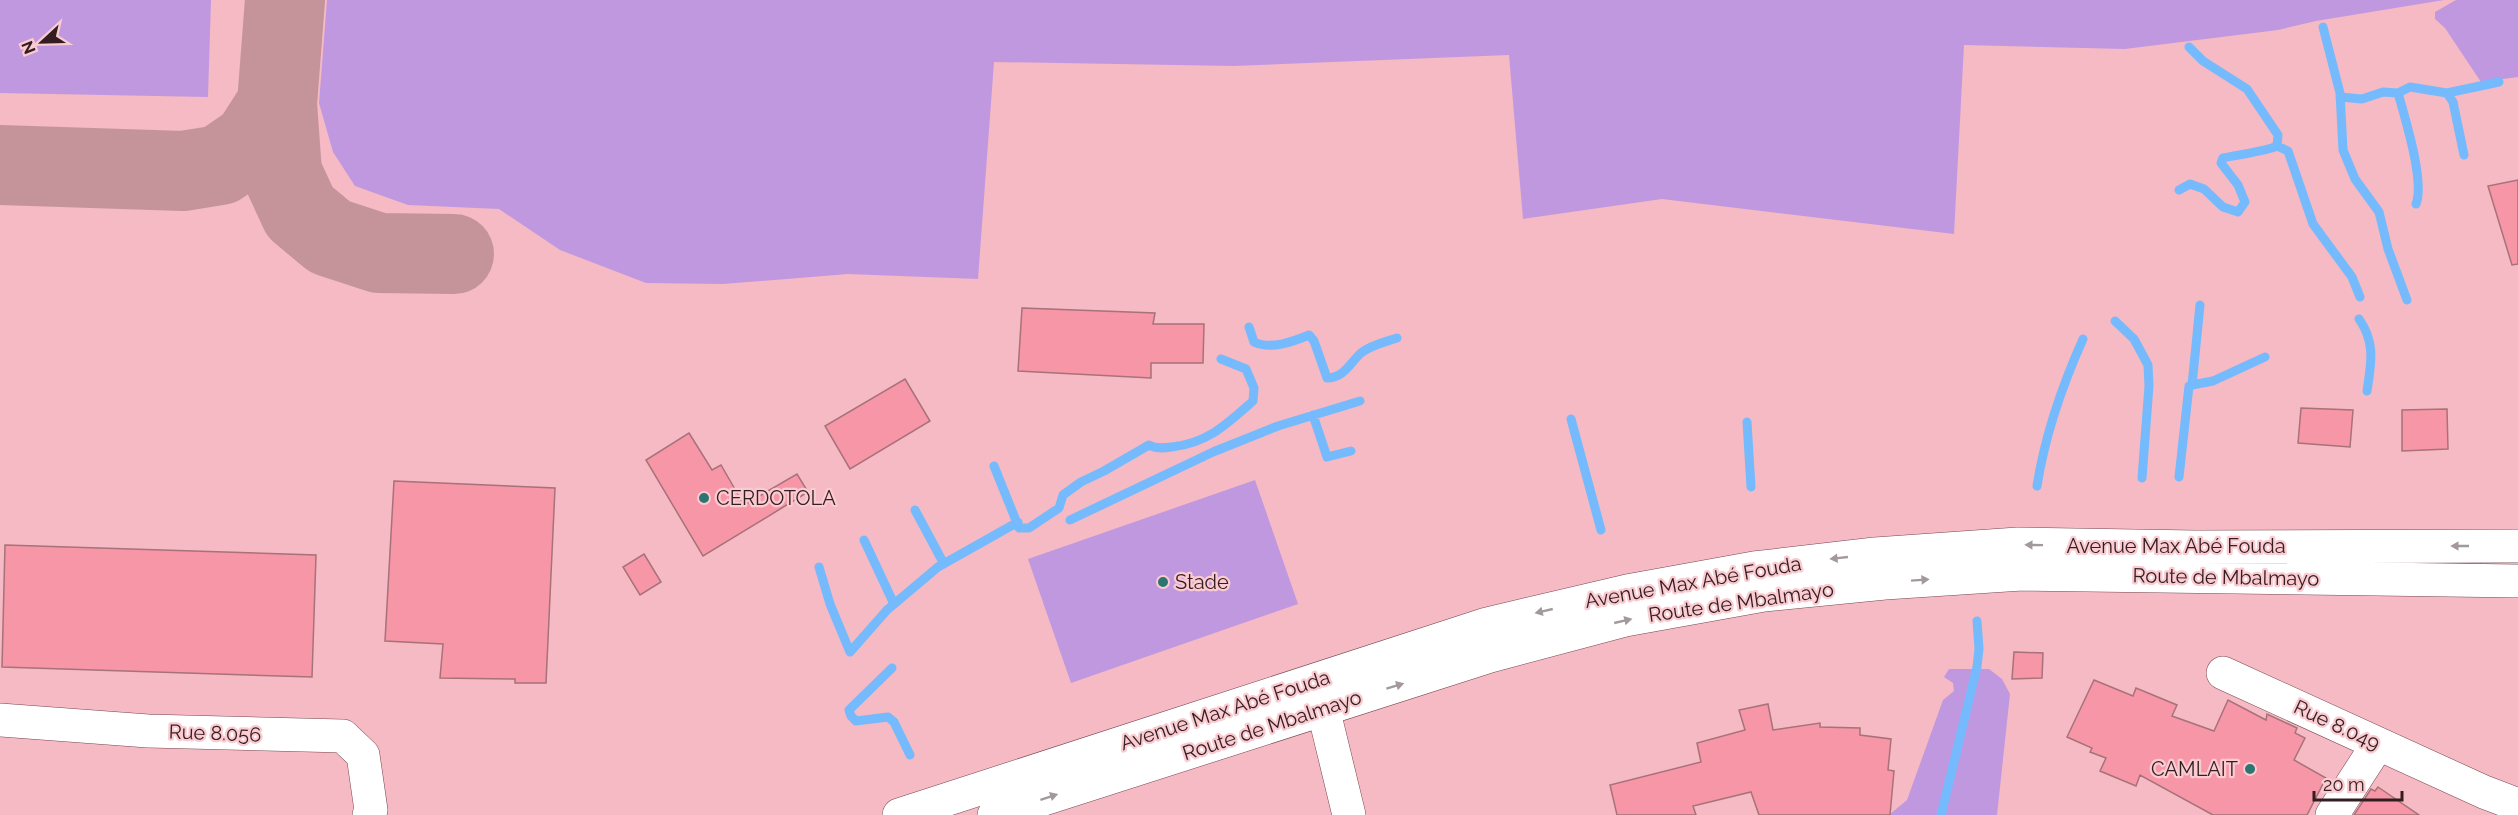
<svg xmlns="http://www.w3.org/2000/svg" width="2518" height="815" font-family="Raleway,sans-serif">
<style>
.green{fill:#c098e0}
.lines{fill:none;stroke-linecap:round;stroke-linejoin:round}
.stream{stroke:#75bafd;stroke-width:9}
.taxiway{stroke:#c5949b;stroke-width:80}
.building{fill:#f796a7;stroke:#a7727a;stroke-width:1.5}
.minor-casing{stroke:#77464f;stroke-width:34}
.highway-casing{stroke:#77464f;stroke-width:34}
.minor{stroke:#fff;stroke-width:33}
.highway{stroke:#fff;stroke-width:33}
.oneway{fill:#a3999b}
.poi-dot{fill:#2d7570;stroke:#facbd1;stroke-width:2}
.labels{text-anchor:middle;stroke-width:4.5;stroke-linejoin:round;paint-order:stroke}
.poi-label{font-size:20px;fill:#331d21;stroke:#facbd1;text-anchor:start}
.street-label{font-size:20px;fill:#331d21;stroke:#facbd1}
</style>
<rect width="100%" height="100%" fill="#f5bac3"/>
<path class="green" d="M0,0H211L208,97L0,93Z
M327,0H2444L2316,21L2278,30L2125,49L1964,45L1954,234L1662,199L1523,219L1509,55L1234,66L994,62L978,279L848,274L723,284L646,283L560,250L499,209L408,205L355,186L333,152L319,103Z
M2456,0H2518V77L2481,82L2445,28L2435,19V12Z
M1255,480L1298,604L1071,683L1028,559Z
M1949,669H1989L2002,679L2010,694L1997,815H1889L1907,800L1943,700L1954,691L1953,683L1944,677Z"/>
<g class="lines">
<path class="stream" d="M2323,27L2340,93L2343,150L2355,179L2379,212L2388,249L2407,300
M2189,47L2203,61L2247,89L2278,135L2277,146
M2398,93C2405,118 2425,182 2416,204
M2447,93L2453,102L2464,155
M2340,97L2362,99L2383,92L2398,93L2410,87L2447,93L2499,82
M2277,146L2288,151L2313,224L2352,277L2360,297
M2179,190L2190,184L2204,189L2223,207L2238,212L2245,202L2238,185L2221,163L2223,158C2236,155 2267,151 2277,146
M2200,305L2192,385L2213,381L2265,357
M2359,319C2376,343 2371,364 2367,391
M2115,321L2134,339L2148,365L2149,386L2142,478
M1249,327L1254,342C1271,350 1292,342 1309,335L1314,341L1327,378C1344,378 1350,363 1361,353C1371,345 1385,342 1397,338
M1313,415L1327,457L1351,451
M1571,419L1601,530
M1747,422L1751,487
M994,466L1019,528H1029L1059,508L1063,495L1081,482L1104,471L1149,445C1155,449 1164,448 1172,447C1208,443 1227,424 1253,401L1254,388L1246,369L1221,359
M2179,477L2189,386
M2037,486C2045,435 2062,386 2083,339
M915,510L944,564
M1070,520L1213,452L1278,426L1360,401
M864,540L894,604
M819,567L830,604L850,652L887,610L938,567L1018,522
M892,668L849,710L851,716L856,721L888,717L894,722L910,755
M1941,815L1977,667L1979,649L1977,621"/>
<path class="taxiway" d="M285,0L277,104L282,173L300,212L330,237L379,253L454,254
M0,165L183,171L220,165L252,143L277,104"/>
</g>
<path class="building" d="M2518,180V264L2512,265L2488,186Z
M1022,308L1155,313L1153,324H1204L1203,363H1151V378L1018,371Z
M905,379L930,421L850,469L825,426Z
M2301,408L2353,410L2350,447L2298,443Z
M2447,409L2448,449L2402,451V410Z
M689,433L712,470L721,465L744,505L797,474L808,492L703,556L646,460Z
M394,481L555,488L546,683H515V679L440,678L443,644L385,641Z
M5,545L316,555L312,677L2,667Z
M644,554L661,582L640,595L623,567Z
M2014,652L2043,653L2042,678L2012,679Z
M2094,680L2133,696L2136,688L2177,705L2172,716L2214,731L2228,700L2266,720L2267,714L2297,728L2295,733L2305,738L2294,760L2326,778L2307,815H2213L2140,775L2136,786L2100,771L2106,758L2090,752L2092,748L2067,737Z
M1768,704L1773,730L1820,723V727L1860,728V735L1891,739L1888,770L1894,771L1890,815H1759L1751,792L1693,806L1696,815H1617L1610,785L1701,762L1697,743L1745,730L1739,710Z
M2378,787L2419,815H2354L2371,789L2375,791Z"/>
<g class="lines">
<defs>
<path id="minor" d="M2223,673L2484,792L2518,805
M1323,708L1349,815
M0,720L148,731L343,736L363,755L371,810L369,815
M2332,815L2378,744"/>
<path id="highway" d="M899,815L1487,624L1627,591L1754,568L1875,554L2018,544L2195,547L2518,546
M994,815L1490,656L1625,620L1764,595L1885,583L2022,574L2518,581"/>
</defs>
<use href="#minor" class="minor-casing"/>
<use href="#highway" class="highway-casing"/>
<use href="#minor" class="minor"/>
<use href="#highway" class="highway"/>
</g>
<defs><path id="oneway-solid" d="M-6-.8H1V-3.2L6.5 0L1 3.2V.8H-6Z" transform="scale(1.5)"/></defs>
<g class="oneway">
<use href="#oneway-solid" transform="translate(2034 545) rotate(-179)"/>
<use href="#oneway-solid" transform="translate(2460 546) rotate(180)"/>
<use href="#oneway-solid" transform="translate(1839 558) rotate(174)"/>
<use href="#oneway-solid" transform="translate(1920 580) rotate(-4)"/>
<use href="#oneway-solid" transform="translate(1544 611) rotate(167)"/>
<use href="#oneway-solid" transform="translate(1623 621) rotate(-13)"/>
<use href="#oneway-solid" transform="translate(1395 686) rotate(-17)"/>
<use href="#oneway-solid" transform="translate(1049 797) rotate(-18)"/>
</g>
<g class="poi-dot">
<circle cx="704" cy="498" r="6"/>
<circle cx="1163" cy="582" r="6"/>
<circle cx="2250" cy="769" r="6"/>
</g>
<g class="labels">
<g class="poi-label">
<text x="716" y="505">CERDOTOLA</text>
<text x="1175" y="589">Stade</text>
<text x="2238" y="776" text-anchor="end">CAMLAIT</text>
</g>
<g class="street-label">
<text x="2176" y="553">Avenue Max Abé Fouda</text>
<text transform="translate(2226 577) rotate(1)" y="7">Route de Mbalmayo</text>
<text transform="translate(1693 582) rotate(-10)" y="7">Avenue Max Abé Fouda</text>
<text transform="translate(1741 602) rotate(-8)" y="7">Route de Mbalmayo</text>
<text transform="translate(1225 710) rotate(-18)" y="7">Avenue Max Abé Fouda</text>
<text transform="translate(1272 725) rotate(-18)" y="7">Route de Mbalmayo</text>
<text transform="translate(2337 725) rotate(25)" y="7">Rue 8.049</text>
<text transform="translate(215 733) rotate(2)" y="7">Rue 8.056</text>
</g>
</g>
<g transform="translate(42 42) rotate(248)" stroke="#facbd1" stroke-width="4.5" paint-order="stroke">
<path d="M0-4.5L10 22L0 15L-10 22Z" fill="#331d21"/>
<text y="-9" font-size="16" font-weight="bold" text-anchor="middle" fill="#331d21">N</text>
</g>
<path d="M2314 791v9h88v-9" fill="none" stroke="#331d21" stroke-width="3"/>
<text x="2323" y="791" font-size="18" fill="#331d21" stroke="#facbd1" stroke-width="4.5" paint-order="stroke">20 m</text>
</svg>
